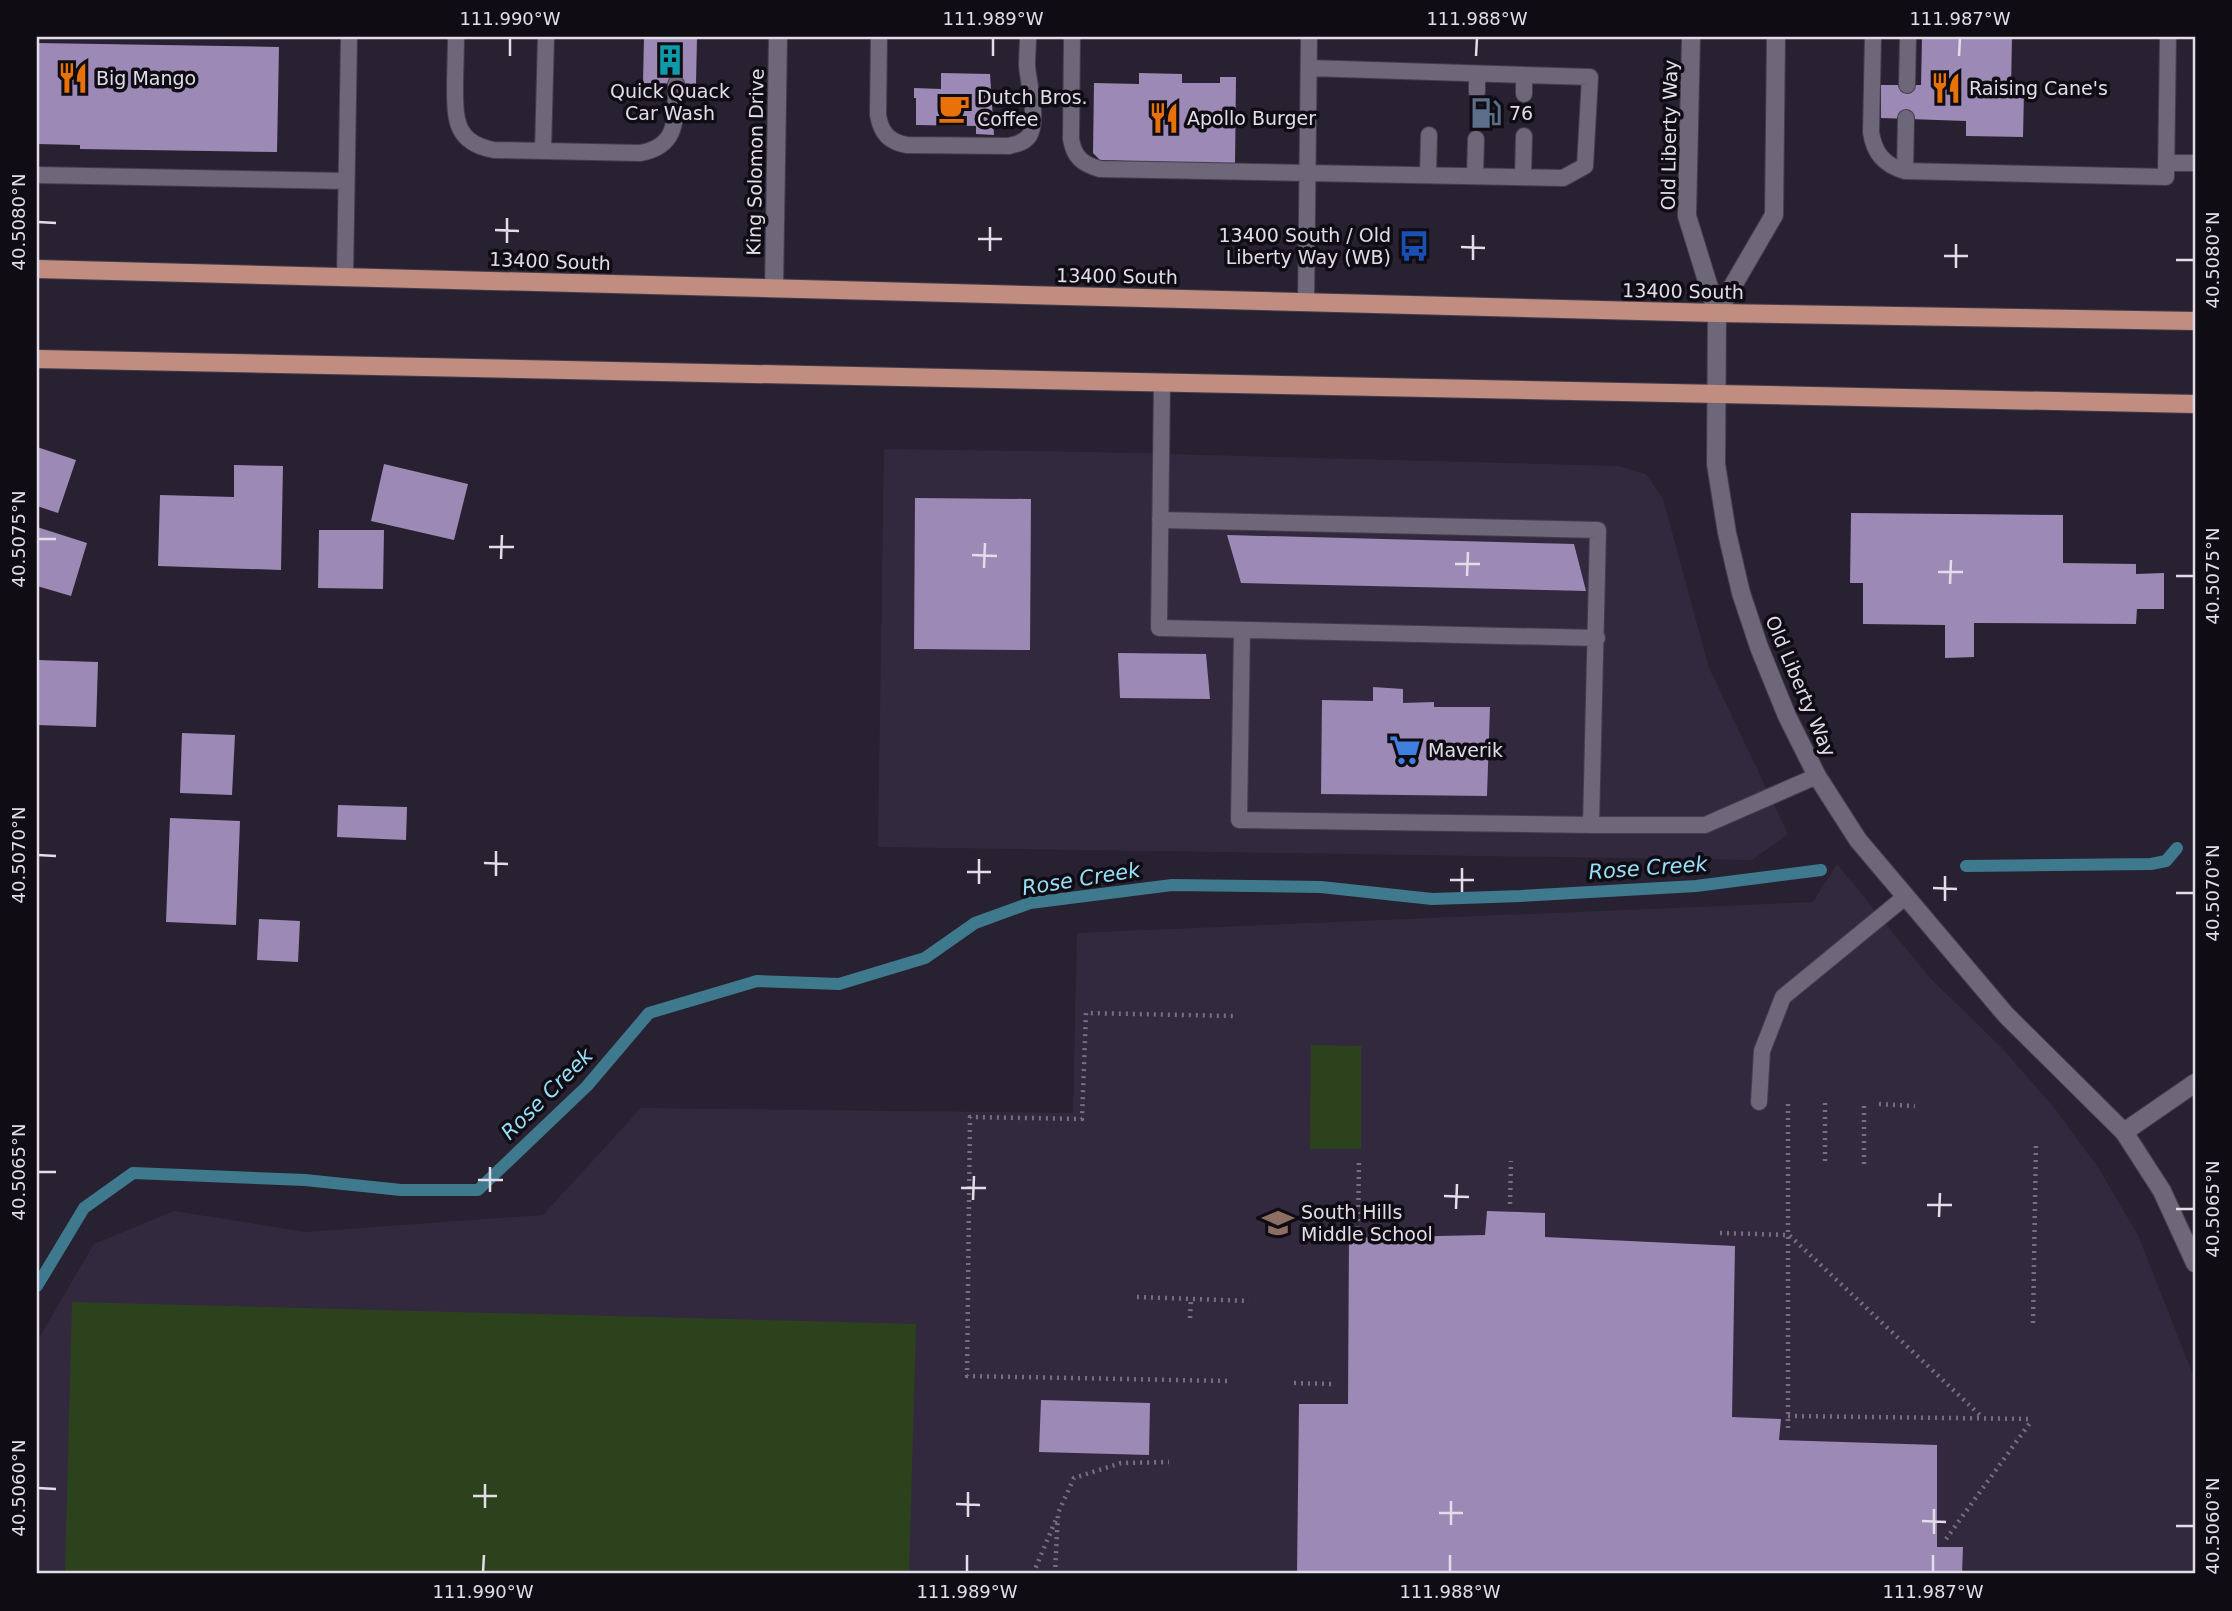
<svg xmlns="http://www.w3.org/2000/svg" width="2232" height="1611" font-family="'DejaVu Sans',sans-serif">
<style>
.built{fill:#33293f}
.green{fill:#2c421c}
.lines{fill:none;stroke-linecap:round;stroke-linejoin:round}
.stream{stroke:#3f798d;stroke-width:12}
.building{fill:#9d89b5}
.service-casing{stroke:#433d4b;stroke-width:18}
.minor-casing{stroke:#433d4b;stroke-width:20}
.tertiary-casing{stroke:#433d4b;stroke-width:20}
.primary-casing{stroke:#433d4b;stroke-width:20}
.path{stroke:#76707e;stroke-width:4.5;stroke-dasharray:2 5;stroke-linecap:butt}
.service{stroke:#6e6679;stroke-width:16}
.minor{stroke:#6e6679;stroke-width:18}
.tertiary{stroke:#6e6679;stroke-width:18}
.primary{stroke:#c08d80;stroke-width:18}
.ticks{fill:none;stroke:#e2dde8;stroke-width:2.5}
.labels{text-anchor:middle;stroke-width:7;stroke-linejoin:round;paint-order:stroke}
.poi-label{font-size:19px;fill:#e2dde8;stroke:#0f0c13;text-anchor:start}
.street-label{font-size:19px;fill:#e2dde8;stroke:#0f0c13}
.water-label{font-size:21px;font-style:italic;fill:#97def7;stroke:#0f0c13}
.neatline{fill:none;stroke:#e2dde8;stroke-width:2.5}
.ticks-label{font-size:18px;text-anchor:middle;fill:#e2dde8}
</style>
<rect width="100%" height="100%" fill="#282131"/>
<path class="built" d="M884,449L1091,452L1618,466L1646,474L1663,499L1709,668L1788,834L1752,860L878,847Z
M1837,864L1929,977L2002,1048L2056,1110L2099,1169L2138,1235L2195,1380V1574H37V1341L94,1244L174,1211L306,1232L543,1215L641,1108L1073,1113L1077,933L1813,902Z"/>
<path class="green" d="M1311,1045L1361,1046V1149H1310Z
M72,1302L916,1324L909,1574H65Z"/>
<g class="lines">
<path class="stream" d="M1966,866L2151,864L2166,861L2177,848
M37,1286L84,1208L133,1173L305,1180L401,1190H478L587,1086L649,1013L757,981L839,984L925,958L975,923L1030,903L1172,885L1321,887L1432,899L1521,896L1696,886L1821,870"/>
</g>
<path class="building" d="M644,37H697L696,84L643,83Z
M1922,37H2012L2011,90H2024L2023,137L1966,136V121L1881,118V85H1921Z
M37,43L279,47L277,152L80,149V145L37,144Z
M941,73L990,74L994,135L976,134V126L916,125V98H914V88L941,89Z
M1139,73L1182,74V83H1220V77H1236L1235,165L1100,160L1093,153L1094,83L1139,84Z
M37,447L76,460L58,513L37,506Z
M384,464L468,484L454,540L371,521Z
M234,465L283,466L281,570L158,566L160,495L234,497Z
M915,498L1031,499L1030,650L914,649Z
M1851,513L2063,515V563L2136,564V574L2164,573V609H2137L2136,624L1974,623V657L1945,658V625L1863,624V583H1850Z
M37,527L87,543L71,596L37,586Z
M319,530H384L383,589L318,588Z
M1227,535L1574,544L1586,591L1241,583Z
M1118,653L1206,654L1210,699L1120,698Z
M37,660L98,662L96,727L37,725Z
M1373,687L1403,689V703L1434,702V707H1490L1487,796L1321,794L1322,700L1373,701Z
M182,733L235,735L232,795L180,793Z
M338,805L407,807L406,840L337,837Z
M170,818L240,821L236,925L166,922Z
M259,919L300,921L298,962L257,960Z
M1487,1211L1545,1213V1237L1735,1246L1732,1417L1781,1419L1779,1440L1937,1445V1547H1963L1962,1574H1297L1299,1404H1348L1349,1238L1485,1235Z
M1041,1400L1150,1403L1149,1455L1039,1452Z"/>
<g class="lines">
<defs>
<path id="service" d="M456,37C456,54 455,71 455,88C455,121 456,143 494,150L640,153C680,146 675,117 676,84
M879,37L878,115C881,133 889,142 907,145L1009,146C1016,144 1024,143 1029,136C1039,120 1028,83 1027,65C1027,55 1028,46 1028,37
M1072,37L1071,139C1074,157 1082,164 1100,169L1563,178L1585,166L1590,77L1309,68
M1873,37L1871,132C1874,153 1884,165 1905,171L2166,177L2168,37
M1907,85L1908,37
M1477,92V74
M1524,94V75
M543,151L546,37
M2166,163H2195
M1905,171L1906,118
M37,175L346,181
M1428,175L1429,135
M1475,176L1476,139
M1523,177L1524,136
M345,277L349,37
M1306,302L1309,37
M1162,383L1159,628L1597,638
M1160,520L1598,530L1591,825
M1242,630L1239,820L1591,825H1705L1817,776
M1759,1102L1762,1051L1783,997L1905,897"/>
<path id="minor" d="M774,288L778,37
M2124,1132L2195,1083"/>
<path id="tertiary" d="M1691,37L1687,216L1717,313L1716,464L1727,533L1741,593L1759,647L1787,716L1817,776L1858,840L2006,1015L2124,1132L2162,1191L2195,1263
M1717,313L1774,215L1776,37"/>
<path id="primary" d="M37,269L1717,313L2195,321
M37,359L2195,404"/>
</defs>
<use href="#service" class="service-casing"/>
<use href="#minor" class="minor-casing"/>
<use href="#tertiary" class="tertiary-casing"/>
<use href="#primary" class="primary-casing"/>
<path class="path" d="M1825,1103V1164
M1879,1104L1915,1106
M1864,1164V1104
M1510,1204L1511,1161
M1358,1228L1359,1159
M1720,1233L1789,1235L1983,1418
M1137,1297L1249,1301
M1190,1318L1191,1299
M2033,1323L2036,1143
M1227,1381L967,1376L970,1117L1082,1119L1086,1013L1234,1016
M1294,1383L1331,1384
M1788,1416L2032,1419
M1788,1428V1104
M1946,1539L2032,1420
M1033,1574L1057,1517
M1055,1574L1058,1513L1074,1478L1121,1463L1169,1462"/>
<use href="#service" class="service"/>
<use href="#minor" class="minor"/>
<use href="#tertiary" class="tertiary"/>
<use href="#primary" class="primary"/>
</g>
<path class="ticks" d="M510,56V38M993,56V38M1476,56L1477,38M1959,56L1960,38M38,222L56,223M495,230L519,231M978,239H1002M507,243V218M1461,247L1485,248M990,251V227M1944,256H1968M1473,260V235M2176,260H2194M1956,268V244M38,539H56M489,547H514M972,555L997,556M501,559L502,535M1455,564H1480M984,568L985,543M1938,572H1963M1467,576L1468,552M2176,576H2194M1950,584L1951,560M38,855L56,856M484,863L508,864M967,872H991M496,876V851M1450,880H1474M979,884V859M1933,888L1957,889M1462,892V868M2176,893H2194M1945,901V876M38,1172H56M478,1180H503M961,1188H986M490,1192V1167M1444,1196L1469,1197M973,1200L974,1176M1927,1205H1952M1456,1209L1457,1184M2176,1209H2194M1939,1217L1940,1193M38,1488L56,1489M473,1496H497M956,1504L980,1505M485,1508V1484M1439,1513H1463M968,1517V1492M1922,1521L1946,1522M1451,1525V1501M2176,1526H2194M1934,1534V1509M483,1572L484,1555M967,1572V1555M1450,1572V1555M1933,1572V1555"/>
<defs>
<symbol id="building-bare" viewBox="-9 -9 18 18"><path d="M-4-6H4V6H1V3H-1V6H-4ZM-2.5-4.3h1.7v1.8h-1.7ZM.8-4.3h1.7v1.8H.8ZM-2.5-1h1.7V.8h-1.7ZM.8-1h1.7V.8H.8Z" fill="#0f9aa8" stroke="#0f0c13" stroke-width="2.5" paint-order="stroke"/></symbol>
<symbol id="restaurant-bare" viewBox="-9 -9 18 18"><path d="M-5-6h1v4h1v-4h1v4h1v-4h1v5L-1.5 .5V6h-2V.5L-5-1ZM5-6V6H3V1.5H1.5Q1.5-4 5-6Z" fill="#e8710a" stroke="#0f0c13" stroke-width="2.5" paint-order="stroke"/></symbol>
<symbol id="cafe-bare" viewBox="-9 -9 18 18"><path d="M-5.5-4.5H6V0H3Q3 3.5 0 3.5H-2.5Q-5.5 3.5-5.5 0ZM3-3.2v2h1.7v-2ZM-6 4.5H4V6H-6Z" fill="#e8710a" stroke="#0f0c13" stroke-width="2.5" paint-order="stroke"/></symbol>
<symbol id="fuel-bare" viewBox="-9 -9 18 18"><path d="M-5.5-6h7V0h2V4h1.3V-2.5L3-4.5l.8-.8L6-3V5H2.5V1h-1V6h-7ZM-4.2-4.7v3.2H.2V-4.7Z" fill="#5c6f8a" stroke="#0f0c13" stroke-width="2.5" paint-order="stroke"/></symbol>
<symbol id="bus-bare" viewBox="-9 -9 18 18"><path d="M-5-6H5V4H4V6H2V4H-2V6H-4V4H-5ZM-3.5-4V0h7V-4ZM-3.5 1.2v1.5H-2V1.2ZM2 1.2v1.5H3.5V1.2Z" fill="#1a4fb4" stroke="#0f0c13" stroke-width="2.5" paint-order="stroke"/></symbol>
<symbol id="supermarket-bare" viewBox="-9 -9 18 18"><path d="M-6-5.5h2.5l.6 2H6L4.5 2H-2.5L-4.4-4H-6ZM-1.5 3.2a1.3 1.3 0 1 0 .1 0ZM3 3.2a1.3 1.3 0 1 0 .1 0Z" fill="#3f7fe0" stroke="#0f0c13" stroke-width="2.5" paint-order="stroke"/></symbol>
<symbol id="school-bare" viewBox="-9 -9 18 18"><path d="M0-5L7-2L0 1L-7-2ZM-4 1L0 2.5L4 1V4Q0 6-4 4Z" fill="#8d6e63" stroke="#0f0c13" stroke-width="2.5" paint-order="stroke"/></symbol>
</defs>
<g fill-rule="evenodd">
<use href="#building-bare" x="648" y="38" width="44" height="44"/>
<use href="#restaurant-bare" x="51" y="56" width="44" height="44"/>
<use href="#restaurant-bare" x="1924" y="66" width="44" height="44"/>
<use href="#cafe-bare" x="932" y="86" width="44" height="44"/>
<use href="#fuel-bare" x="1464" y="91" width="44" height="44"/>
<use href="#restaurant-bare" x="1142" y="96" width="44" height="44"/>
<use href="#bus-bare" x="1392" y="224" width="44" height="44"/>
<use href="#supermarket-bare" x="1383" y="728" width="44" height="44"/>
<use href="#school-bare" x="1256" y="1201" width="44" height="44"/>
</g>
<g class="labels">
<g class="poi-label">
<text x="96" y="85">Big Mango</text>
<text x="1969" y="95">Raising Cane's</text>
<text x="670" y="98" text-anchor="middle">Quick Quack<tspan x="670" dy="22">Car Wash</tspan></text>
<text x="977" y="104">Dutch Bros.<tspan x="977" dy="22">Coffee</tspan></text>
<text x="1509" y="120">76</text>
<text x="1187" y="125">Apollo Burger</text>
<text x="1391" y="242" text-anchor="end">13400 South / Old<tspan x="1391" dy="22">Liberty Way (WB)</tspan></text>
<text x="1428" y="757">Maverik</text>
<text x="1301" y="1219">South Hills<tspan x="1301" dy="22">Middle School</tspan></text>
</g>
<g class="street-label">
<text transform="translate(1669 135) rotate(-89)" y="7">Old Liberty Way</text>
<text transform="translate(755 162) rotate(-89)" y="7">King Solomon Drive</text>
<text transform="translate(550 261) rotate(2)" y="7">13400 South</text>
<text transform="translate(1117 276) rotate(1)" y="7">13400 South</text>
<text transform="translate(1683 291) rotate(1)" y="7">13400 South</text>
<text transform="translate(1801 686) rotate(67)" y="7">Old Liberty Way</text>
</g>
<g class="water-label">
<text transform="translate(1648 868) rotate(-4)" y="7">Rose Creek</text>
<text transform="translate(1081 879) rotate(-9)" y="7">Rose Creek</text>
<text transform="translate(547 1094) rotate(-45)" y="7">Rose Creek</text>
</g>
</g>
<rect width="2232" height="1611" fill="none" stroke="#0f0c13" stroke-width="77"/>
<rect x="38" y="38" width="2156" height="1534" class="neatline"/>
<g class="ticks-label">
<text x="510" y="25">111.990°W</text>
<text x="993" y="25">111.989°W</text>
<text x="1477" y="25">111.988°W</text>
<text x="1960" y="25">111.987°W</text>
<text transform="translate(19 222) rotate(-90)" y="6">40.5080°N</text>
<text transform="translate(2213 260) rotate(-90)" y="6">40.5080°N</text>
<text transform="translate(19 539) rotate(-90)" y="6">40.5075°N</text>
<text transform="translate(2213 576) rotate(-90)" y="6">40.5075°N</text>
<text transform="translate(19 855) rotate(-90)" y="6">40.5070°N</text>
<text transform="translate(2213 893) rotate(-90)" y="6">40.5070°N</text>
<text transform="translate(19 1172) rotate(-90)" y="6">40.5065°N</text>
<text transform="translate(2213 1209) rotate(-90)" y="6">40.5065°N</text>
<text transform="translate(19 1488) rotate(-90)" y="6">40.5060°N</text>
<text transform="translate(2213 1526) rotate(-90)" y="6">40.5060°N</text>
<text x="483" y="1598">111.990°W</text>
<text x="967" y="1598">111.989°W</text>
<text x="1450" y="1598">111.988°W</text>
<text x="1933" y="1598">111.987°W</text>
</g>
</svg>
